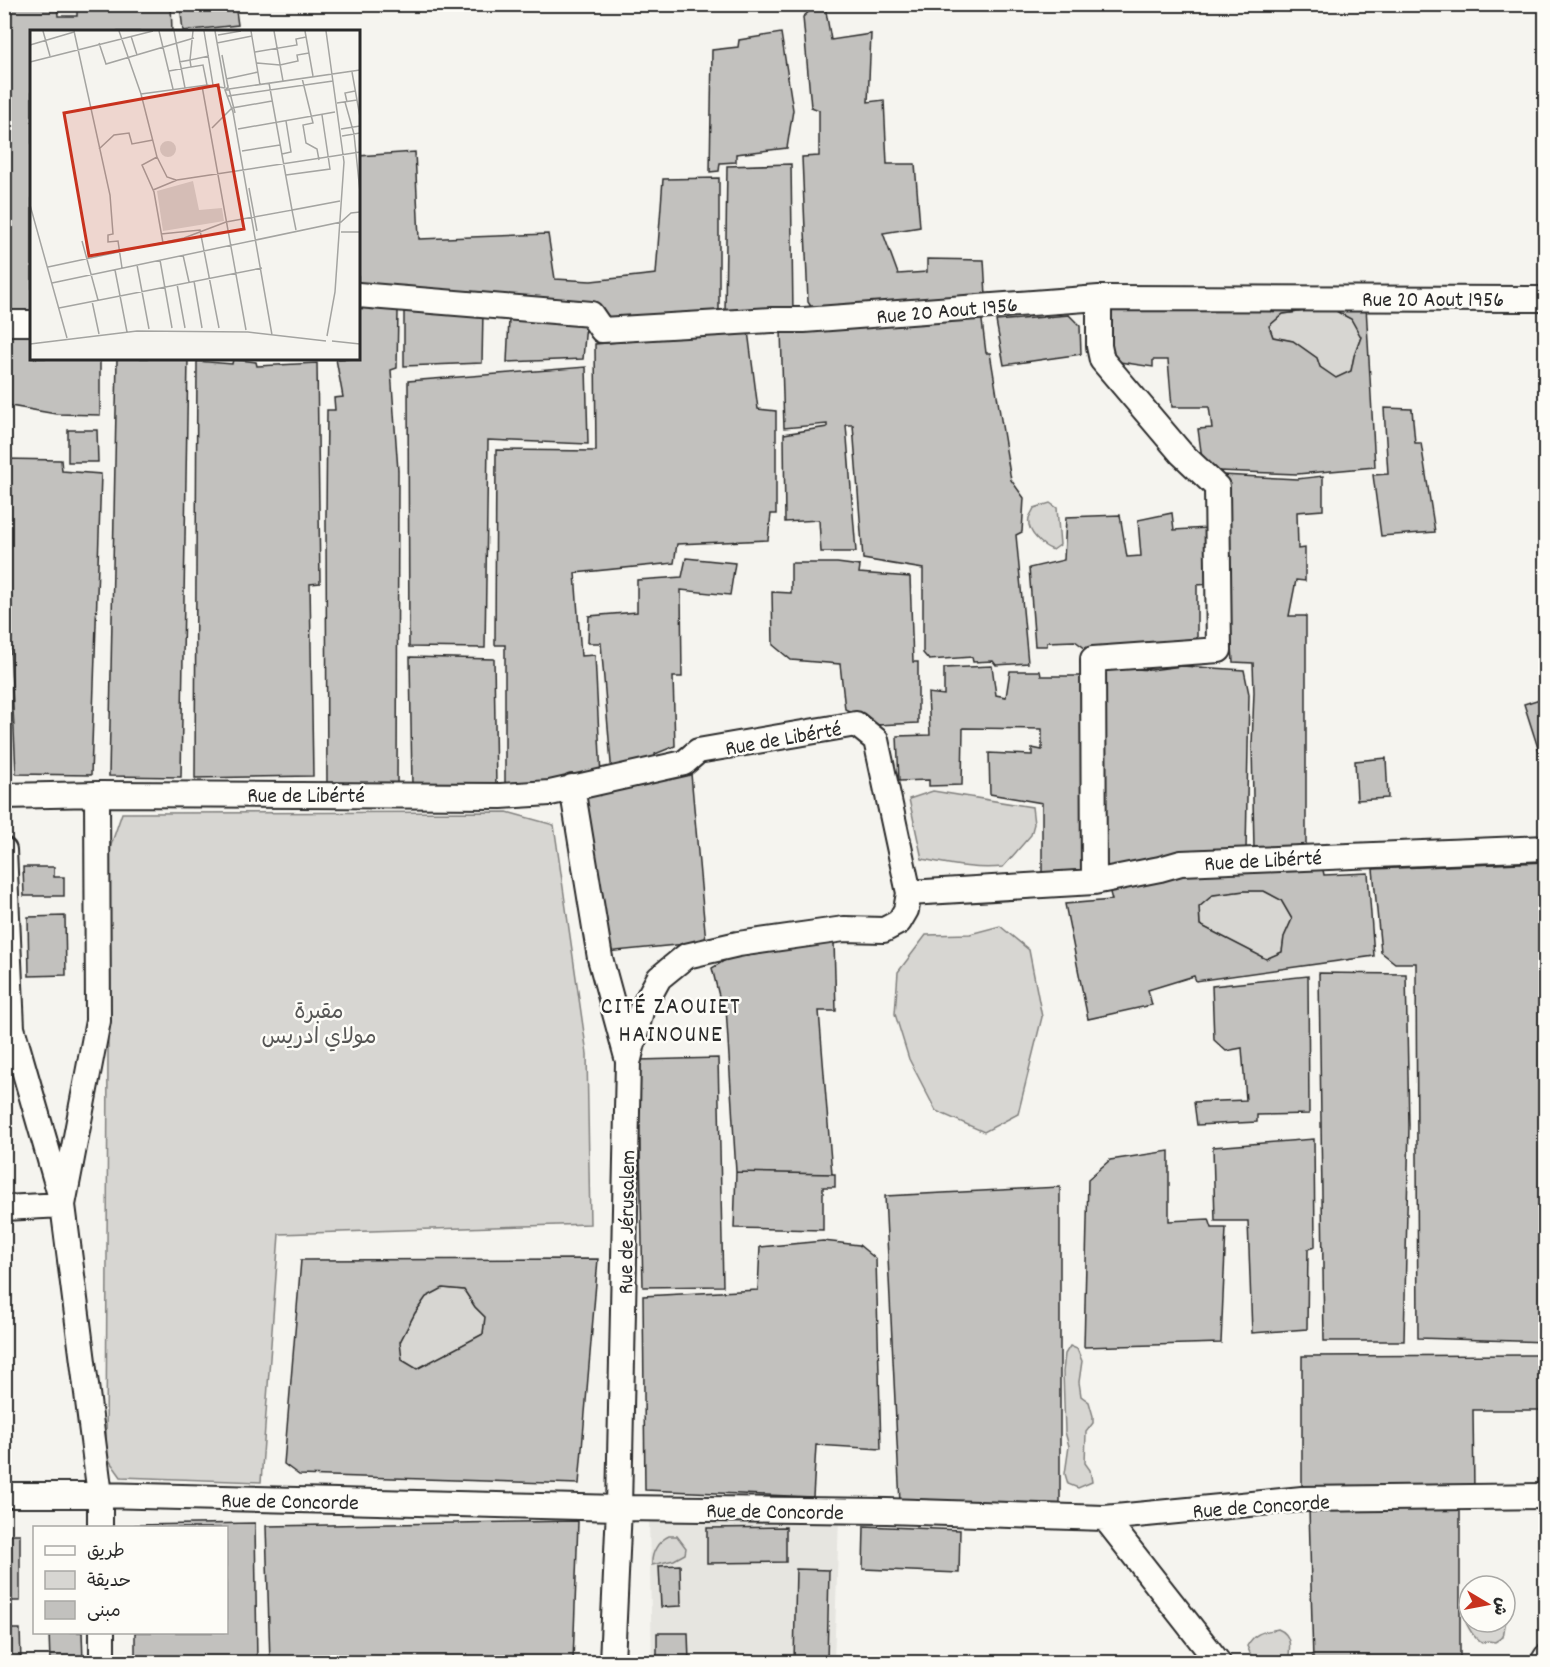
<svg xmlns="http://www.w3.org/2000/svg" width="1550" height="1667" font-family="Dekko,'Playpen Sans Arabic',sans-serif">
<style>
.built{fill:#e6e5e0;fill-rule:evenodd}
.green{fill:#d7d6d2;stroke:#81807e;stroke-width:1.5}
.building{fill:#c2c1be;stroke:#2b2b2b;stroke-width:1.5;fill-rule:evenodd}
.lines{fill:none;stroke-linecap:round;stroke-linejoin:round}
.minor-casing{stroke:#2b2b2b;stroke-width:28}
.minor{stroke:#fdfcf7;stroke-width:24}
.labels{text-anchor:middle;stroke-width:5;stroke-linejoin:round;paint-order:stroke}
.street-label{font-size:22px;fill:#2b2b2b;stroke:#fdfcf7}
.park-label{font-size:22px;fill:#565655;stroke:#fdfcf7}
.neighbourhood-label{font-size:24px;letter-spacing:1.5px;fill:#2b2b2b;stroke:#fdfcf7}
.inset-road{fill:none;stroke:#a4a4a1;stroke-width:1.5}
.view{fill:#c8321e;fill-opacity:0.15;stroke:#c8321e;stroke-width:3}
.inset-edge{fill:none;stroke:#2b2b2b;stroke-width:3}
</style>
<rect width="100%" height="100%" fill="#f5f4ef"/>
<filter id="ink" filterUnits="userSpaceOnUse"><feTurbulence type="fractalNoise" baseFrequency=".0167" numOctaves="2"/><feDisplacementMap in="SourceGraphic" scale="12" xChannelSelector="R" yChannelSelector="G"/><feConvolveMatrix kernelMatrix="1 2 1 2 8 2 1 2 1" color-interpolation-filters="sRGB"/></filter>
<g filter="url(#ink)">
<path class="built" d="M839,1518L834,1662H827L829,1570L796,1569L794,1662H689L688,1633H657V1662H652L649,1519ZM786,1527V1562L708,1563L707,1528ZM679,1565L681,1605L661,1607L659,1567Z"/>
<path class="green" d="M1314,310H1334L1351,319L1361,337L1354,356L1351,371L1336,378L1320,367L1317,358L1293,341L1273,337L1269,326L1283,314Z
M1050,503L1057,508L1060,545L1053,550C1042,546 1026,531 1029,518C1029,517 1034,509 1034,508Z
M933,791L1032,807L1034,824L1031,835L1003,867C975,870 949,864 922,859L909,799Z
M507,812L554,825L587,1054L590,1224L279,1234L261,1482L121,1477L106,1456L109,851L122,813Z
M1244,891H1264L1281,900L1292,919L1284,937L1282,952L1266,959L1200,925L1199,907L1213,895Z
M1000,926L1029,950L1042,1017L1018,1114L984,1132L936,1111L909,1059L895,1014L898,972L926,935L970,934Z
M443,1288L464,1290L475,1307L485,1317L483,1334L417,1369L402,1360L400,1342L415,1313L426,1297Z
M1070,1346L1077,1349L1082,1361L1079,1382L1081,1396L1089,1402L1093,1416V1423L1086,1432L1085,1463L1090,1470L1092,1482L1078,1488L1068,1484L1065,1474L1069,1446L1065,1432L1063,1372L1065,1354Z
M669,1536H677L686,1548L685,1554L674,1560L652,1565C651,1553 658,1541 669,1536Z
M1469,1605V1622H1505V1607L1506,1620L1503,1637L1495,1642L1488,1641L1482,1643C1472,1637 1467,1626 1463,1615Z
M1278,1629C1293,1635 1290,1649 1288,1662H1254L1247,1646C1255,1632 1263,1632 1278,1629Z"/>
<path class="building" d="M4,4H57L58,16H77V4H171L172,32H32V320L10,319L4,228Z
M180,4H235L238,25L183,31Z
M825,6L831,40L871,34L868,102L884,100L887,164H915L920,227L883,233L898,274L927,272V259L984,260L986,296L817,316L808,302L802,157L819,156V110L811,107L803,17L814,7Z
M781,33L793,110L787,148L736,154V162L720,163L719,171L710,172L712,50L738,47L739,40Z
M415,152L419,239L548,234L555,279L591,281L656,274L663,179L719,178V317L602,324L358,293V156Z
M791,164L793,314H725L727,166Z
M1117,305L1366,306L1375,467L1297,474L1218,471L1204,473L1198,429L1212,428L1209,407H1172L1168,360H1153V367L1113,361L1106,314ZM1314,310H1334L1351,319L1361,337L1354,356L1351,371L1336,378L1320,367L1317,358L1293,341L1273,337L1269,326L1283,314Z
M358,306L398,311L397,368L391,370L398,471L397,789L327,790L326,517L327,410H335L334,398L343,397L336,359L358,358Z
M404,308L483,311L482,363L404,366Z
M981,313L986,353H990L1011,480L1024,498L1022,532L1016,535L1028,663L996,665L993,661L973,662L972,657L929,660L923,653V569L863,559L853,425H846L856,552H821L819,520L785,522L784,434L827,427V424L784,428L781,330Z
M1069,315L1080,326L1081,354L1004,365L996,321Z
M509,319L586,324L583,359L507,362Z
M4,331L32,332V358H100V415L56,414L5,405Z
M748,331L758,409L776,411V514H771L768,540L677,544L674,563L575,573L581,656L595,655L601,777L505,790V645H495L496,450L596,451L595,344Z
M117,358H188L181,777L109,776Z
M233,359L256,362L257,366L317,363L320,583L310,584L313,776L195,778L197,361L232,364Z
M586,367L588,444L488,440L485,648L409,647L408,381Z
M1384,408L1412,409L1415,443H1421L1435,532L1381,536L1373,475L1388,474Z
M68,430H97L98,462H68Z
M4,459L61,460L62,471L101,474L91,775L16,774L4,514Z
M1222,475L1297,479L1323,476V510L1297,512L1298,549L1305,548V581L1296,580L1289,616H1306V846L1254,849L1252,745L1254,692L1253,663L1233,662Z
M1172,513L1174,530L1207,528L1211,584L1197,585V640L1086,649L1075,641L1047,642V646H1035L1029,568L1064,560L1066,517L1120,515L1127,557L1141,556L1138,520Z
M686,558L735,563L730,595L681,590L682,677H673L675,746L655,754L656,765L612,775L601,643H588L589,616L637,612V580L682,577Z
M791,563H837L860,566L859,573L910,577L913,662H918V723L877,725L845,709L840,664L791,660L773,645L772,592L791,593Z
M410,657L494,659L496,789L412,787Z
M992,666L996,695L1006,697L1010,671H1040L1041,676H1085V870L1042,877V803L990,794L989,753L1032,755V748L1042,750V729L963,728L962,785L929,786V780L899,781L897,736L930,735L928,693L944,695V668Z
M1182,666L1244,670L1249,694L1246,850L1147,858L1146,865L1102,873L1098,677L1107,667L1151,670Z
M1546,697V773L1524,704Z
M1386,758L1388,798L1357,800L1355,761Z
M691,774L706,942L606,952L583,792Z
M1321,860L1324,875L1368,873L1374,956L1196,981L1194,976L1148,990L1152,1005L1088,1019L1065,904L1112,900L1108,885L1179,876L1192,867ZM1244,891H1264L1281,900L1292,919L1284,937L1282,952L1266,959L1200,925L1199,907L1213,895Z
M1546,862V1342L1418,1338L1416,963H1395L1381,952L1373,869Z
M23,867H54V877H64V896H24Z
M65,916L66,975L29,976L28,917Z
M834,942L836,1011H819L832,1174L736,1172L726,1007L722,1008L712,968L727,959Z
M1319,973L1406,974L1409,1125L1404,1341H1324Z
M1308,976L1309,1114L1257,1115V1122L1197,1125L1194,1102L1246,1100L1242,1048L1226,1051L1214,1040L1212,986Z
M718,1058L723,1286L643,1287L638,1060Z
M1314,1139L1315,1247L1308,1249L1307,1329L1252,1333L1248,1221H1215L1213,1147Z
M1169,1151V1221L1209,1219L1212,1228H1226L1221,1343L1084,1347L1088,1179L1110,1160Z
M736,1172L835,1174V1187H823V1230L734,1228Z
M1060,1187V1506L900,1503L885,1196Z
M823,1241L859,1245L876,1259L881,1449L816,1445L813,1497L645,1490L643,1296L758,1290L760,1247Z
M598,1259L579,1484L299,1475L284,1464L301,1260ZM443,1288L464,1290L475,1307L485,1317L483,1334L417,1369L402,1360L400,1342L415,1313L426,1297Z
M4,1336L8,1461H4Z
M1546,1355V1410H1473L1474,1491H1302V1356Z
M1460,1504V1662H1313L1309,1508Z
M578,1521L573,1662H270L266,1526Z
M255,1523L257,1662H135V1632H226V1528H135V1525Z
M864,1526L960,1530L959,1573L863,1569Z
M786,1527V1562L707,1563V1528Z
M4,1534H20V1601H4Z
M680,1565L681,1606L661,1607L659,1566Z
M796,1569L829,1570L827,1662H794Z
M4,1629H20L21,1662H4Z
M49,1632H82L83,1662H50Z
M657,1633H688L689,1662H657Z"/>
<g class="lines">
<defs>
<path id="minor" d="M358,295L591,314L602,330L772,320H804L1099,298L1546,299
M4,323H32
M572,787L600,958L628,1061L619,1508L612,1662
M4,796L97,794L501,796L550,793L684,763L698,751L856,724L876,740L909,893L1094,882L1160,869L1181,863L1546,848
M4,850L12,1028L63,1205L100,1495V1528
M1094,882L1093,659L1219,650L1217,487L1181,453L1102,360L1099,346V298
M629,1059L641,1011L659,978L686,956L738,944L844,929L884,930L899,922L906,910L909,893
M4,1208L63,1205L98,1021L97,794
M4,1495H100L619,1508L887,1511L1105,1518L1302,1499L1546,1496
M1105,1518L1218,1662
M102,1632V1662
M1543,1662L1546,1657"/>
</defs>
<use href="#minor" class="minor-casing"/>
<use href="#minor" class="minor"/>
</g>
</g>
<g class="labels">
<g class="street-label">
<text x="1433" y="306">Rue 20 Aout 1956</text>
<text transform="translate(947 309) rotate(-5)" y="8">Rue 20 Aout 1956</text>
<text transform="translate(783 737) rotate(-10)" y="8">Rue de Libérté</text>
<text x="306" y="802">Rue de Libérté</text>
<text transform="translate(1263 859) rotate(-3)" y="8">Rue de Libérté</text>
<text transform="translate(625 1222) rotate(-89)" y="8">Rue de Jérusalem</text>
<text transform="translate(290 1500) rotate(1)" y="8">Rue de Concorde</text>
<text transform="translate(1261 1505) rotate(-4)" y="8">Rue de Concorde</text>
<text transform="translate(775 1510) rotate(1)" y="8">Rue de Concorde</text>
</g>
<g class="park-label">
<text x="319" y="1018">مقبرة<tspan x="319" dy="25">مولاي ادريس</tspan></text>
</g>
<g class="neighbourhood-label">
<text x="671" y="1013">CITÉ ZAOUIET<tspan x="671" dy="28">HAINOUNE</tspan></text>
</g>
</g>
<g transform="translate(30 30)">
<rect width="330" height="330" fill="#f5f4ef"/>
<path d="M130 119a8 8 0 1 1 16 0a8 8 0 1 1-16 0ZM163,151L169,180L192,178L194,191L133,201L127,161Z" fill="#d7d6d2"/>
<path class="inset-road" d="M13,1L20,26M44,1L80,165L83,204L78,205V212L88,211L92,238M89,1L111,64L127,127L112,135L124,162L133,213M129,1L143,59M144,1L155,58M174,1L183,55M185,1L195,58M221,1L230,55M244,1L253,51M275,1L283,46M296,1L314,132L305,262L297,306M188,5L211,1M101,6L107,25M69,13L76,34L164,8M187,13L222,6M0,15L44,2M225,22L267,15L266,9L276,7M192,25L198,57M0,32L123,1M149,32L160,30L163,1M227,33L250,35L268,31L267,25L279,23M161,37L173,35L177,55M139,41L161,37L160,30L179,26M322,42L330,87M272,48L283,93L273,95L276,113L287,119L289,130M196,49L228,42M239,53L262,180L310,171M172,56L216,300M199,59L205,83M199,59L330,40M195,60L198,57V60H195L203,82L242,305M111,64L177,55L195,58M198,66L303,51M315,72L324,104L330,162M317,72L315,63L325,61M307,73L327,70M182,98L202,78L242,71M208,99L305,82M311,99L330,96M312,106L330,103M69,119L84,105L99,103L102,114L123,110M212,121L250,115M252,124L261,122L256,91M127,127L137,147L146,150M256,145L300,139L292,85M219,158L227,201M123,160L147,150L330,122M0,175L37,308M311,202H330M131,204L170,200L189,298M52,211L68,270M153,225L159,252M130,230L142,298M107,235L119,299M18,237L154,208L196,192L262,180L266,200M85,240L97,302M164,251L172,298M22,253L311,192L321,183L330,182M147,254L155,298M62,271L69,304M29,278L232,238M302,311L330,314M0,314L107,301L218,302L296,311"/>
<path class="view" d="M188,55L214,199L59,226L34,83Z"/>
<rect width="330" height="330" class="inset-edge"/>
</g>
<rect width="1550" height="1667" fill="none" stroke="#fdfcf7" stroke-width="24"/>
<rect x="12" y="12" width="1526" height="1643" fill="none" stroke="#2b2b2b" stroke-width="2" filter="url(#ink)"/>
<rect x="33" y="1526" width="195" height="108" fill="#fdfcf7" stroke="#a9a8a5" stroke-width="1.5"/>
<rect x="45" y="1546" width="30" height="9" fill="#fdfcf7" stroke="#a9a8a5" stroke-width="1.5"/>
<text x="87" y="1556" font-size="18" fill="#2b2b2b">طريق</text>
<rect x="45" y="1571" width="30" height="18" fill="#d7d6d2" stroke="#a9a8a5" stroke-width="1.5"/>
<text x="87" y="1586" font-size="18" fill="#2b2b2b">حديقة</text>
<rect x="45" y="1601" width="30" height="18" fill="#c2c1be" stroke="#a9a8a5" stroke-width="1.5"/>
<text x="87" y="1616" font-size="18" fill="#2b2b2b">مبنى</text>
<g transform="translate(1487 1604) rotate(100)"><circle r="28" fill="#fdfcf7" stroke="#a9a8a5" stroke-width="1.5"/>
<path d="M0-4.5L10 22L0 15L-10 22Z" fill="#c8321e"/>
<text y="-9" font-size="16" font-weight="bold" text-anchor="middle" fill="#2b2b2b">ش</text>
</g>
</svg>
